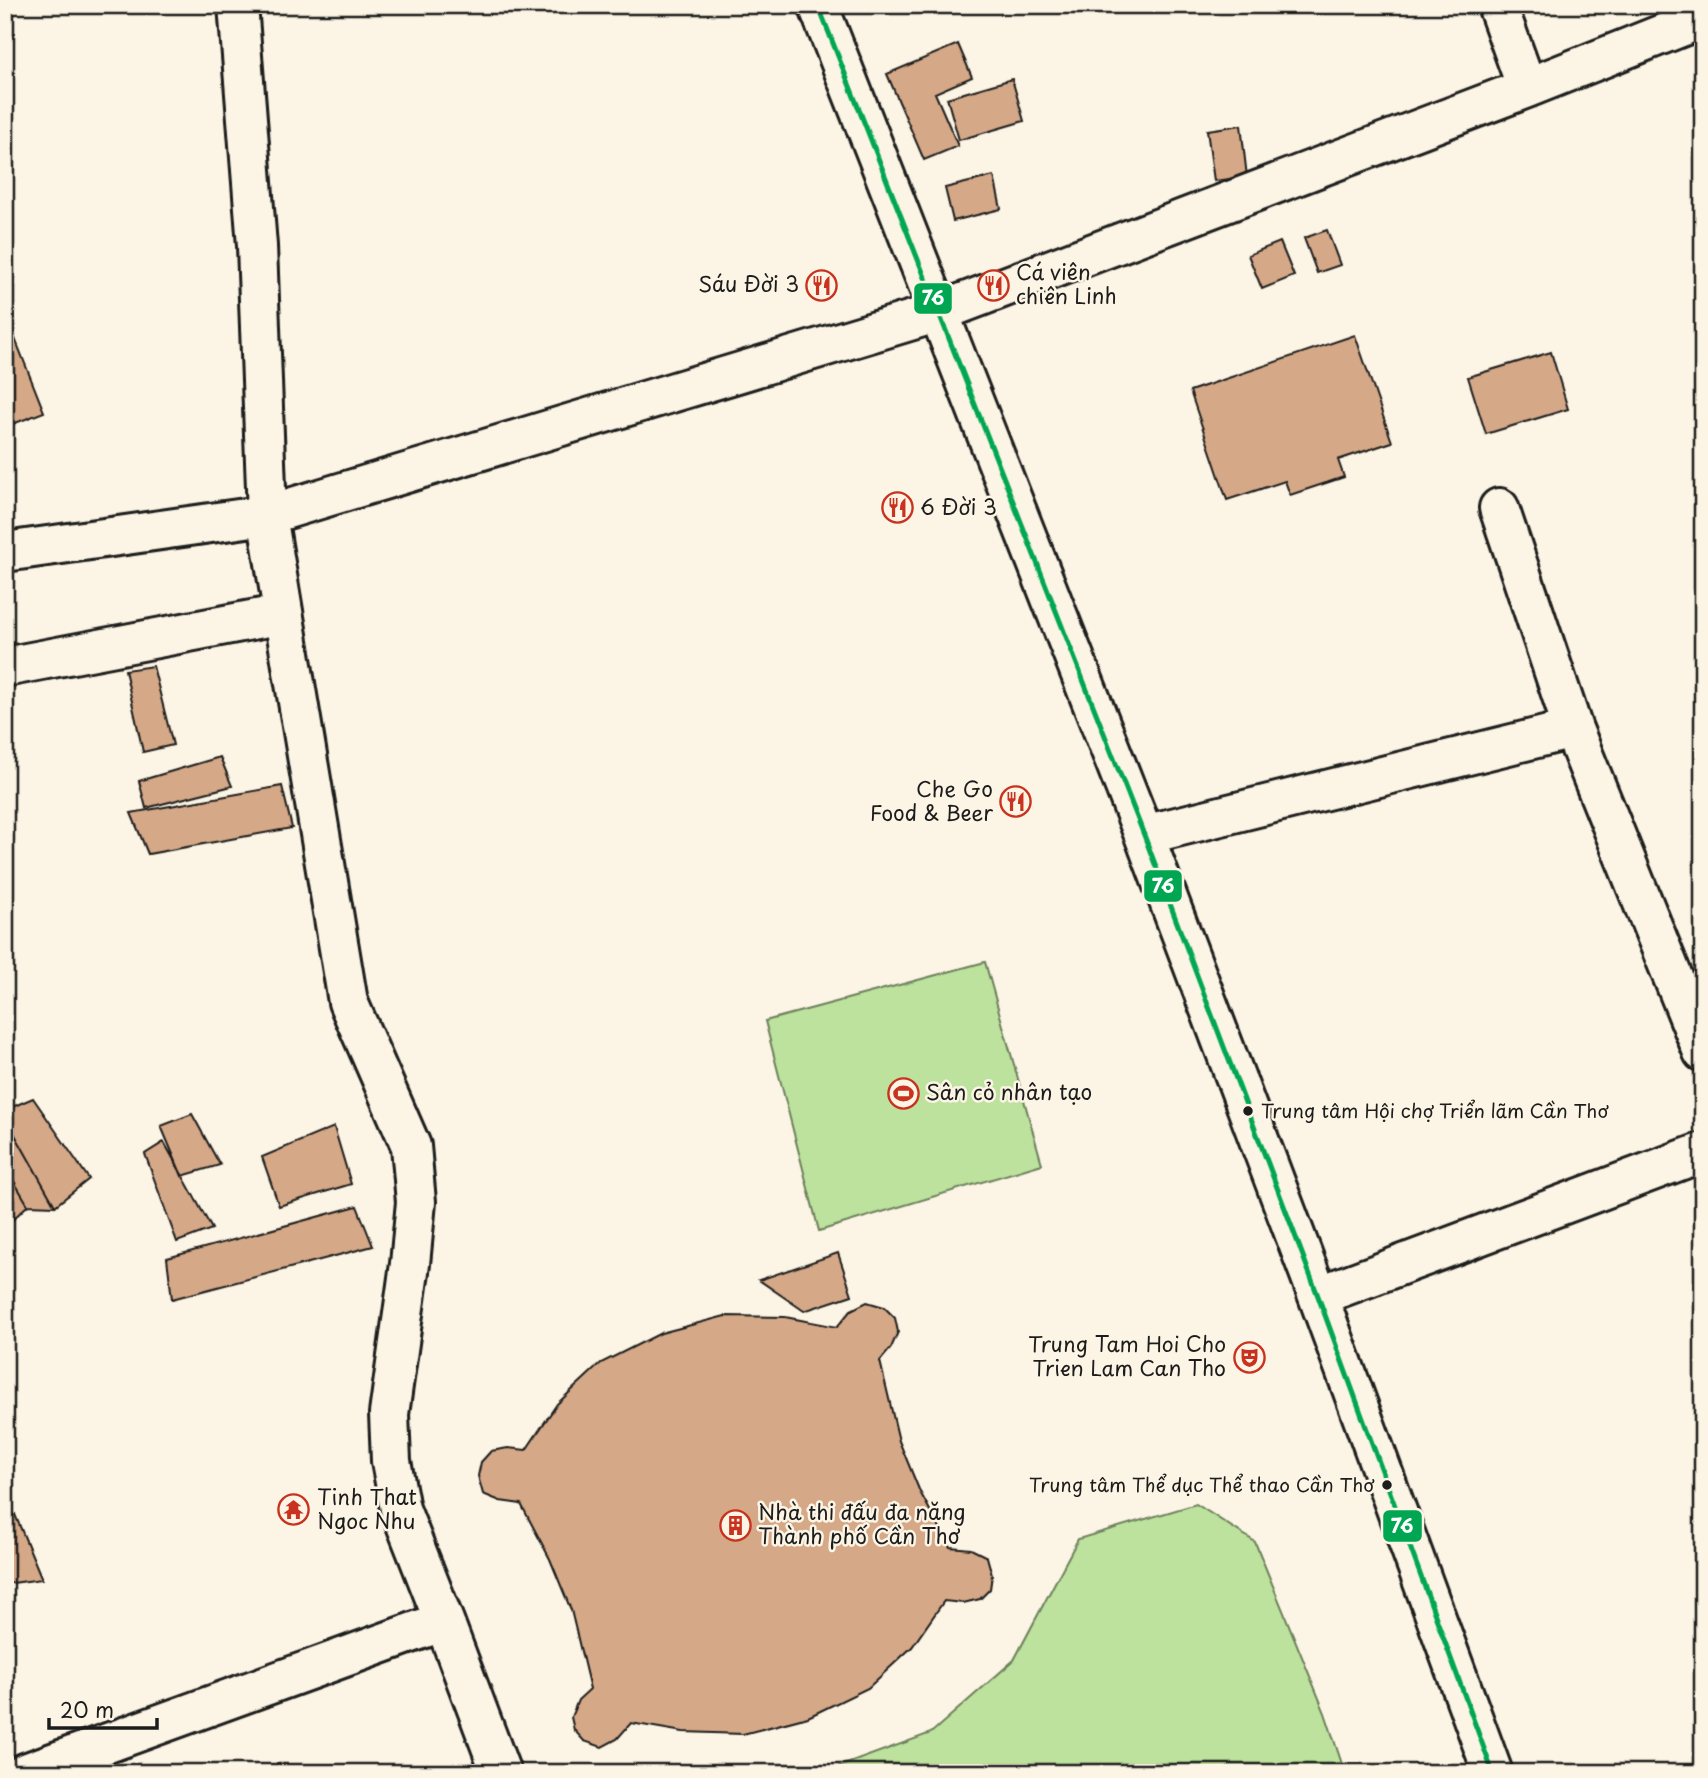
<svg xmlns="http://www.w3.org/2000/svg" width="1708" height="1778" font-family="'Playpen Sans',sans-serif">
<style>
.green{fill:#bde29d;stroke:#6c7f5c;stroke-width:2}
.building{fill:#d5a887;stroke:#1c1c1c;stroke-width:2}
.lines{fill:none;stroke-linecap:round;stroke-linejoin:round}
.minor-casing{stroke:#1c1c1c;stroke-width:44}
.minor{stroke:#fcf5e5;stroke-width:38}
.bus-1-casing{stroke:#fcf5e5;stroke-width:10}
.bus-1{stroke:#00a651;stroke-width:5}
.bus-dot{fill:#1c1c1c;stroke:#fcf5e5;stroke-width:2.5}
.labels{text-anchor:middle;stroke-width:5;stroke-linejoin:round;paint-order:stroke}
.bus-label{font-size:19px;fill:#1c1c1c;stroke:#fcf5e5;text-anchor:start}
.poi-label{font-size:21px;fill:#1c1c1c;stroke:#fcf5e5;text-anchor:start}
.line-badge{stroke:#fcf5e5;stroke-width:2.5}
.badge-label{font-size:19px;text-anchor:middle;font-weight:bold;fill:#fff}
</style>
<rect width="100%" height="100%" fill="#fcf5e5"/>
<filter id="ink" filterUnits="userSpaceOnUse"><feTurbulence type="fractalNoise" baseFrequency=".0143" numOctaves="2"/><feDisplacementMap in="SourceGraphic" scale="14" xChannelSelector="R" yChannelSelector="G"/><feConvolveMatrix kernelMatrix="1 2 1 2 8 2 1 2 1" color-interpolation-filters="sRGB"/></filter>
<g filter="url(#ink)">
<path class="green" d="M985,962L1042,1164L819,1231L765,1021Z
M1196,1504L1255,1542L1325,1713L1345,1773H822L931,1733L1014,1660L1078,1539Z"/>
<path class="building" d="M958,44L972,77L935,93L958,146L924,160L887,74Z
M1012,79L1024,121L959,140L947,98Z
M1241,125L1247,177L1214,181L1207,130Z
M994,176L1001,209L953,221L945,188Z
M1327,230L1340,265L1317,273L1304,238Z
M1280,242L1294,276L1262,289L1248,255Z
M5,313L44,412L5,427Z
M1355,335L1392,442L1338,460L1344,477L1290,495L1285,481L1227,500L1190,391Z
M1551,352L1568,409L1486,434L1468,377Z
M153,666L173,745L143,752L125,670Z
M220,757L232,786L146,808L139,781Z
M282,786L292,828L148,854L131,813Z
M33,1098L89,1179L55,1206L5,1117V1110Z
M192,1114L220,1165L182,1176L161,1126Z
M5,1117L55,1206L28,1205L5,1166Z
M334,1127L351,1184L279,1206L262,1157Z
M164,1142L212,1229L177,1242L145,1154Z
M5,1166L28,1205L8,1224L5,1218Z
M357,1206L373,1246L172,1299L167,1258Z
M838,1253L852,1295L804,1311L759,1280Z
M867,1302L884,1307L895,1318L898,1332L891,1348L880,1361L899,1441L920,1492L950,1547L971,1549L987,1557L992,1575L990,1589L980,1599L963,1603L944,1601L912,1647L868,1688L808,1717L743,1734L683,1732L631,1723L617,1739L602,1747L584,1741L574,1730L571,1717L578,1700L590,1689L571,1610L550,1559L521,1504L500,1501L483,1494L478,1476L481,1462L491,1451L508,1448L526,1450L557,1404L601,1363L661,1333L725,1316L785,1317L837,1327L851,1310Z
M6,1493L42,1579L5,1584Z"/>
<g class="lines">
<defs>
<path id="minor" d="M238,5L257,246L267,515L348,1002L411,1146L416,1202L410,1264L389,1414L391,1461L400,1509L444,1621
M818,5L1144,835L1318,1296L1493,1773
M1497,5L1527,88
M1499,508L1573,729L1703,1052
M5,552L267,515L939,312L1527,88L1703,18
M5,667L283,614
M1144,835L1573,729
M1318,1296L1703,1152
M25,1773L444,1621L501,1773"/>
</defs>
<use href="#minor" class="minor-casing"/>
<use href="#minor" class="minor"/>
<defs>
<path id="bus-1" d="M818,5L1144,835L1318,1296L1493,1773"/>
</defs>
<use href="#bus-1" class="bus-1-casing"/>
<use href="#bus-1" class="bus-1"/>
</g>
</g>
<defs>
<symbol id="restaurant-ring" viewBox="-11 -11 22 22"><circle r="9.5" fill="#fcf5e5" stroke="#c8321e" stroke-width="1.5"/><path d="M-5-6h1v4h1v-4h1v4h1v-4h1v5L-1.5 .5V6h-2V.5L-5-1ZM5-6V6H3V1.5H1.5Q1.5-4 5-6Z" fill="#c8321e"/></symbol>
<symbol id="stadium-ring" viewBox="-11 -11 22 22"><circle r="9.5" fill="#fcf5e5" stroke="#c8321e" stroke-width="1.5"/><path d="M0-5a6.5 5 0 1 0 0 10a6.5 5 0 1 0 0-10ZM-3.5-1.8h7v3.6h-7Z" fill="#c8321e"/></symbol>
<symbol id="theatre-ring" viewBox="-11 -11 22 22"><circle r="9.5" fill="#fcf5e5" stroke="#c8321e" stroke-width="1.5"/><path d="M-5-5.5Q0-4 5-5.5V0Q5 5 0 6Q-5 5-5 0ZM-3.3-2.5H-1v1.5H-3.3ZM1-2.5H3.3v1.5H1ZM-2.8 1Q0 5.5 2.8 1Z" fill="#c8321e"/></symbol>
<symbol id="temple-ring" viewBox="-11 -11 22 22"><circle r="9.5" fill="#fcf5e5" stroke="#c8321e" stroke-width="1.5"/><path d="M0-6L5-2H3V0L6.5 2.5H4V6H1.5V3h-3V6H-4V2.5H-6.5L-3 0V-2H-5Z" fill="#c8321e"/></symbol>
<symbol id="building-ring" viewBox="-11 -11 22 22"><circle r="9.5" fill="#fcf5e5" stroke="#c8321e" stroke-width="1.5"/><path d="M-4-6H4V6H1V3H-1V6H-4ZM-2.5-4.3h1.7v1.8h-1.7ZM.8-4.3h1.7v1.8H.8ZM-2.5-1h1.7V.8h-1.7ZM.8-1h1.7V.8H.8Z" fill="#c8321e"/></symbol>
</defs>
<g fill-rule="evenodd">
<use href="#restaurant-ring" x="804" y="268" width="35" height="35"/>
<use href="#restaurant-ring" x="976" y="268" width="35" height="35"/>
<use href="#restaurant-ring" x="880" y="490" width="35" height="35"/>
<use href="#restaurant-ring" x="998" y="784" width="35" height="35"/>
<use href="#stadium-ring" x="886" y="1076" width="35" height="35"/>
<use href="#theatre-ring" x="1232" y="1340" width="35" height="35"/>
<use href="#temple-ring" x="276" y="1492" width="35" height="35"/>
<use href="#building-ring" x="718" y="1508" width="35" height="35"/>
</g>
<g class="bus-dot">
<circle cx="1248" cy="1111" r="6"/>
<circle cx="1387" cy="1485" r="6"/>
</g>
<g class="labels">
<g class="bus-label">
<text x="1261" y="1118">Trung tâm Hội chợ Triển lãm Cần Thơ</text>
<text x="1374" y="1492" text-anchor="end">Trung tâm Thể dục Thể thao Cần Thơ</text>
</g>
<g class="poi-label">
<text x="1016" y="280">Cá viên<tspan x="1016" dy="24">chiên Linh</tspan></text>
<text x="799" y="292" text-anchor="end">Sáu Đời 3</text>
<text x="920" y="515">6 Đời 3</text>
<text x="993" y="797" text-anchor="end">Che Go<tspan x="993" dy="24">Food &amp; Beer</tspan></text>
<text x="926" y="1100">Sân cỏ nhân tạo</text>
<text x="1226" y="1352" text-anchor="end">Trung Tam Hoi Cho<tspan x="1226" dy="24">Trien Lam Can Tho</tspan></text>
<text x="317" y="1505">Tinh That<tspan x="317" dy="24">Ngoc Nhu</tspan></text>
<text x="758" y="1520">Nhà thi đấu đa năng<tspan x="758" dy="24">Thành phố Cần Thơ</tspan></text>
</g>
</g>
<g class="line-badge">
<rect x="913" y="282" width="40" height="33" rx="7" fill="#00a651"/>
<rect x="1143" y="869" width="40" height="34" rx="7" fill="#00a651"/>
<rect x="1382" y="1509" width="41" height="34" rx="7" fill="#00a651"/>
</g>
<g class="badge-label">
<text x="933" y="305">76</text>
<text x="1163" y="893">76</text>
<text x="1402" y="1533">76</text>
</g>
<rect width="1708" height="1778" fill="none" stroke="#fcf5e5" stroke-width="28"/>
<rect x="14" y="14" width="1680" height="1750" fill="none" stroke="#1c1c1c" stroke-width="2.5" filter="url(#ink)"/>
<path d="M49 1718v10h108v-10" fill="none" stroke="#1c1c1c" stroke-width="3.5"/>
<text x="60" y="1718" font-size="21" fill="#1c1c1c" stroke="#fcf5e5" stroke-width="5" paint-order="stroke">20 m</text>
</svg>
